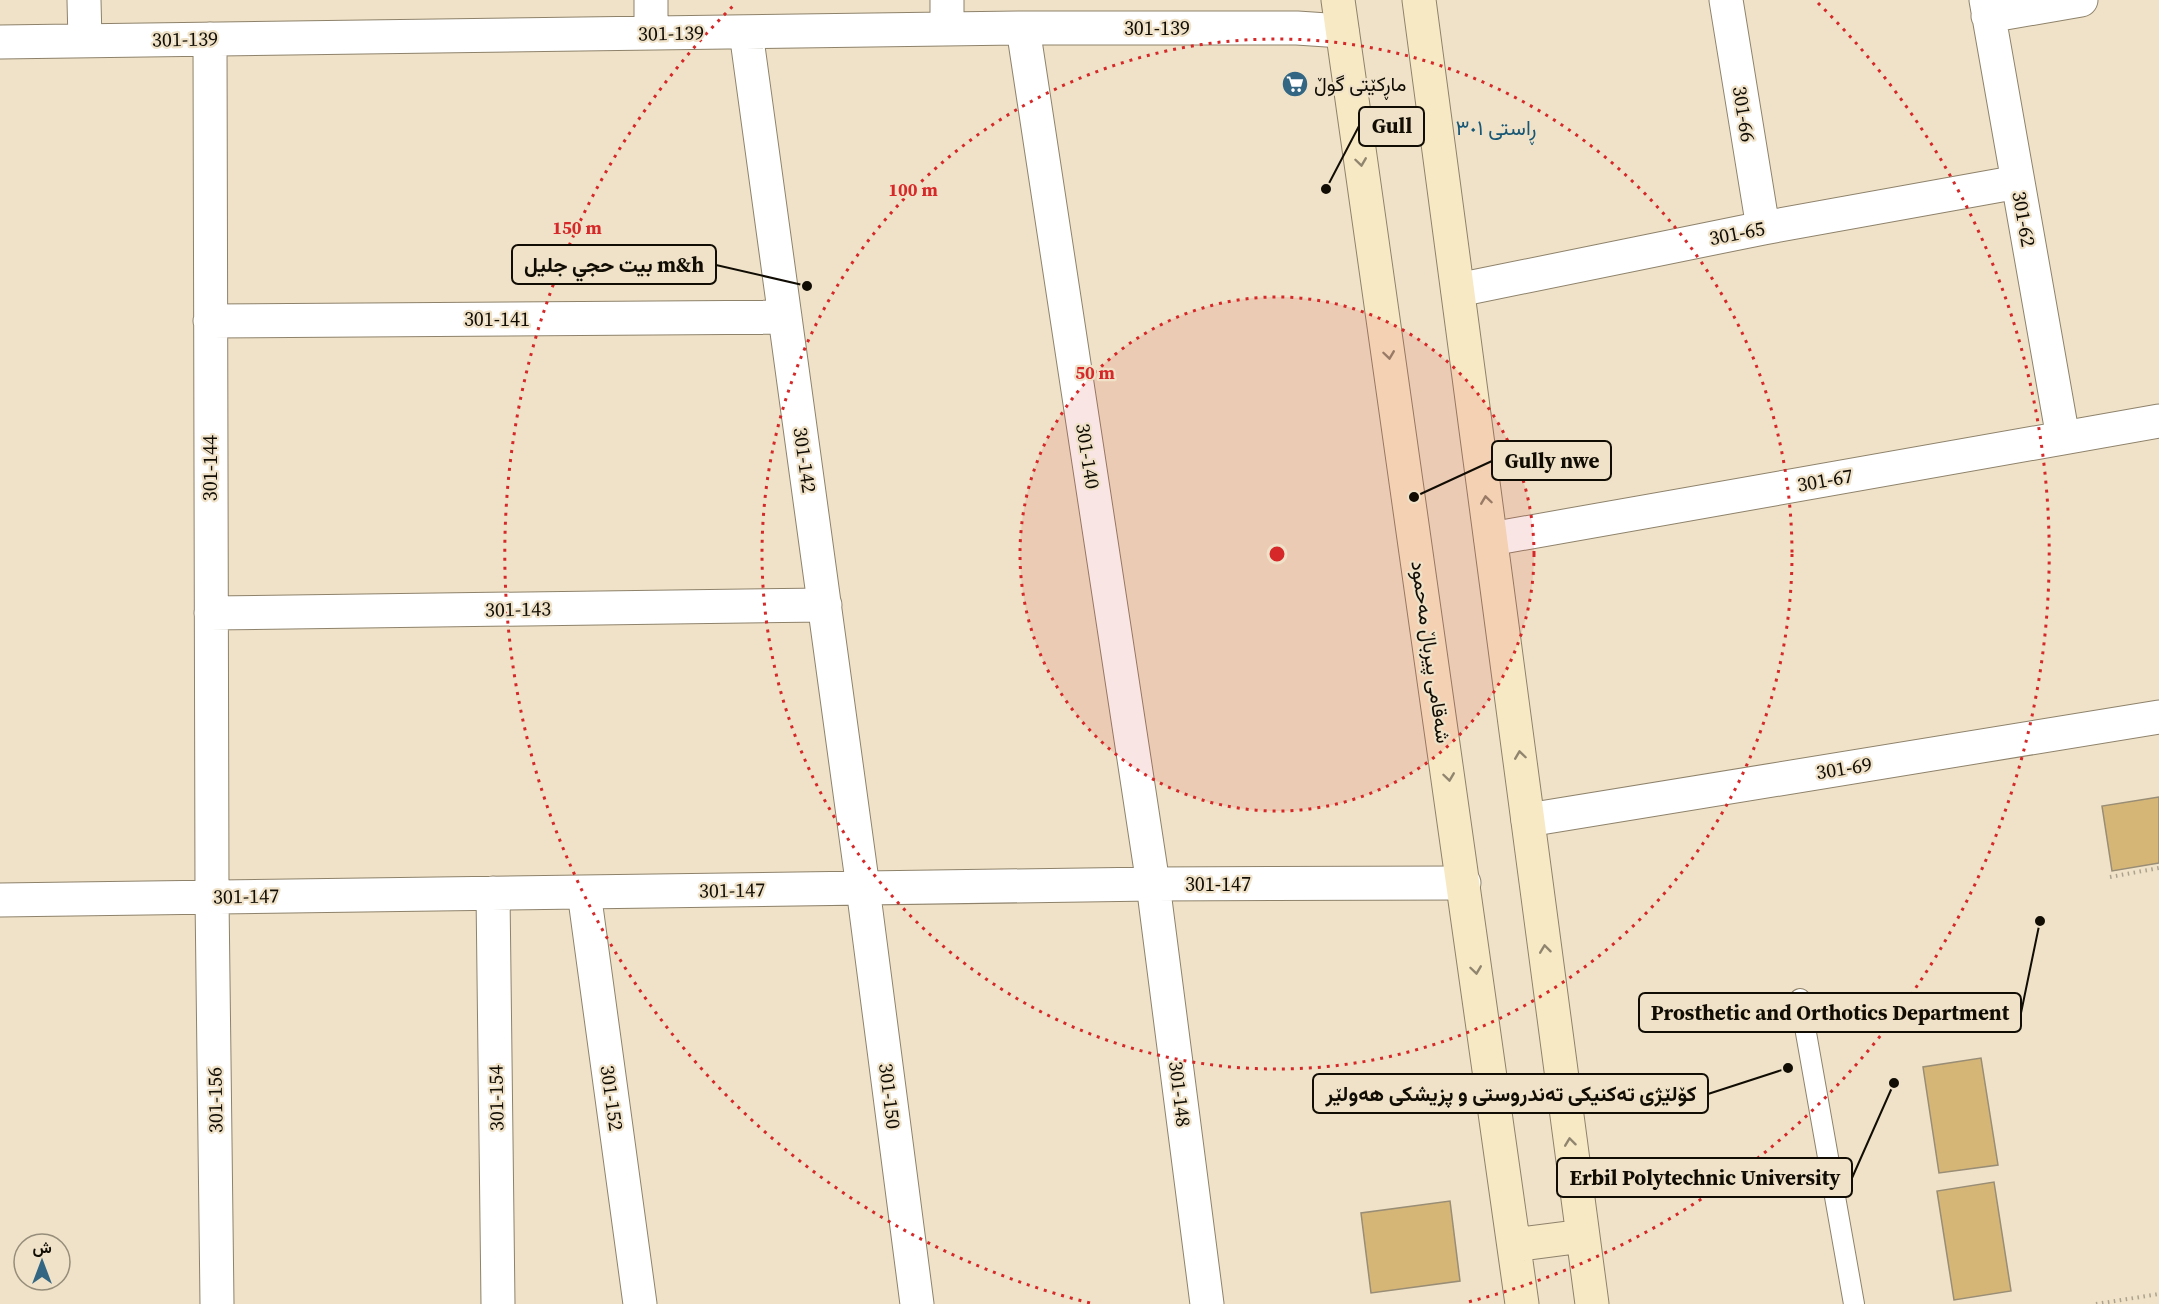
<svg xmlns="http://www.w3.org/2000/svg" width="2159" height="1304" font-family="'Source Serif 4',Vazirmatn,serif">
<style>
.building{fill:#d5b677;stroke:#998d75;stroke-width:1.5}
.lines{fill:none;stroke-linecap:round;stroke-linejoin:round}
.service-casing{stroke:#8e826b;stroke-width:22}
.minor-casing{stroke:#8e826b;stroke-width:35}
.secondary-casing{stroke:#8e826b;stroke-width:35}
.path{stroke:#aca28d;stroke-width:4;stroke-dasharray:1.5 4.5;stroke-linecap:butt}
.service{stroke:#fff;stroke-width:20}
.minor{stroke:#fff;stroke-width:33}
.secondary{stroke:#f8e9c5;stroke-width:33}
.oneway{stroke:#90866f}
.ring{fill:none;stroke:#d62828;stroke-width:3;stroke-dasharray:3 6}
.labels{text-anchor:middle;stroke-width:4.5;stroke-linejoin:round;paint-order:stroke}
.street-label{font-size:20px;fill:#110d05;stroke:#efe2c8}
.poi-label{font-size:20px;fill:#110d05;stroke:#efe2c8;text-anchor:start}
.neighbourhood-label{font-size:21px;fill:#175775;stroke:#efe2c8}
.centre{fill:#d62828;stroke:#efe2c8;stroke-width:3}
.ring-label{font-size:18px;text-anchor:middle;font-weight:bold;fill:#d62828;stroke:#efe2c8;stroke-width:4.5;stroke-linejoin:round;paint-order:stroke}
.leader{fill:none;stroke:#110d05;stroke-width:2}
.callout-dot{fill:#110d05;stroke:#efe2c8;stroke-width:2}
.callout{fill:#efe2c8;stroke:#110d05;stroke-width:2}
.callout-label{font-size:21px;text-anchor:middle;font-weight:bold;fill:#110d05}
</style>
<rect width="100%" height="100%" fill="#efe2c8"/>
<path class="building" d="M2159,797V863L2112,871L2102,806Z
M1981,1058L1998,1165L1939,1173L1923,1067Z
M1994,1182L2011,1291L1954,1300L1937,1191Z
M1450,1201L1460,1281L1371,1293L1361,1213Z"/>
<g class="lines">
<defs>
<path id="service" d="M1800,999L1854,1304"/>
<path id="minor" d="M84,0L85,41
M651,0V33
M947,0V29
M1726,0L1763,228
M1986,0L2063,438
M1988,16L2081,0
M1023,28L1153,884L1207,1304
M746,32L863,888L917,1304
M210,39L212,897L217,1304
M0,42L1023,28H1297L1342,31
M1458,290L1763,228L2018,182
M210,321L785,317
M1491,539L2159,421
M211,613L825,605
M1528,820L2159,717
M584,892L640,1304
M493,893L498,1304
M0,900L1153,884L1464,883"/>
<path id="secondary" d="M1338,0L1522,1304
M1419,0L1592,1304
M1514,1245L1583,1236"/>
</defs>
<use href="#service" class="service-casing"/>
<use href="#minor" class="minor-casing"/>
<use href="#secondary" class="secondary-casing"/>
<path class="path" d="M2110,877L2159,868
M2096,1304L2159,1294"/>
<use href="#service" class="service"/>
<use href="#minor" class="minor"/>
<use href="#secondary" class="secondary"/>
</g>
<defs><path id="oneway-chevron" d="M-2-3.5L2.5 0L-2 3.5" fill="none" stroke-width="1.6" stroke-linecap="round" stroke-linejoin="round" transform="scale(1.5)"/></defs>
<g class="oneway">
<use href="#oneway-chevron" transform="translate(1361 162) rotate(82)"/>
<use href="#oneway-chevron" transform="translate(1389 355) rotate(82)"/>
<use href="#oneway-chevron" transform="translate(1486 500) rotate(-98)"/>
<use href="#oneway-chevron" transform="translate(1520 755) rotate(-98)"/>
<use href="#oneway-chevron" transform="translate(1449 777) rotate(82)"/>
<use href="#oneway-chevron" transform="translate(1545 949) rotate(-97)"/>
<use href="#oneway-chevron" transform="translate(1476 970) rotate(82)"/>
<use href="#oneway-chevron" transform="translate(1570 1142) rotate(-97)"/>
</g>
<circle cx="1277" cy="554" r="257" fill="#d62828" fill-opacity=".12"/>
<g class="ring">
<circle cx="1277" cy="554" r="257"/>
<circle cx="1277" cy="554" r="515"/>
<path d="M1090 1303A772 772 0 0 1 736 3M1818 3A772 772 0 0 1 1464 1303"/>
</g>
<defs>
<symbol id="supermarket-disc" viewBox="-11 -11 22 22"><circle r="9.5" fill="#326683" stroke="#efe2c8"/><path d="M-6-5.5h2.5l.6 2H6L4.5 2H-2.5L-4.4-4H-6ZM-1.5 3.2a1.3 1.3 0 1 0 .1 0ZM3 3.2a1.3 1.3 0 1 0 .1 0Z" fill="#fff"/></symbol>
</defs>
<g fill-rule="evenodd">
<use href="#supermarket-disc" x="1280" y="69" width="30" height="30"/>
</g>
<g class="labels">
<g class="street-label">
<text x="1157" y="35">301-139</text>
<text transform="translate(671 33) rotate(-1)" y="7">301-139</text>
<text transform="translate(185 39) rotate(-1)" y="7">301-139</text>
<text transform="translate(1744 114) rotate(81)" y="7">301-66</text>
<text transform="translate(2024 219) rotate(80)" y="7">301-62</text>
<text transform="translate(1737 233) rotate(-11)" y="7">301-65</text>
<text x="497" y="326">301-141</text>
<text transform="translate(1088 456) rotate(81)" y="7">301-140</text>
<text transform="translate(805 460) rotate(82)" y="7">301-142</text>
<text transform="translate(210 468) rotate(-90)" y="7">301-144</text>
<text transform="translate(1825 480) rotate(-10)" y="7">301-67</text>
<text transform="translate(518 609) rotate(-1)" y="7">301-143</text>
<text transform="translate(1431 652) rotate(82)" y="7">شەقامی پیرباڵ مەحمود</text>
<text transform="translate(1844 768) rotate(-9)" y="7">301-69</text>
<text x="1218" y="891">301-147</text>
<text transform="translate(732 890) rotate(-1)" y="7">301-147</text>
<text transform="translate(246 896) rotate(-1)" y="7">301-147</text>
<text transform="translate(1180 1094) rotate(83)" y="7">301-148</text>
<text transform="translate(890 1096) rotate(83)" y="7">301-150</text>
<text transform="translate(496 1098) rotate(-91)" y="7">301-154</text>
<text transform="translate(612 1098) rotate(82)" y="7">301-152</text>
<text transform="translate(215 1100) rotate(-91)" y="7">301-156</text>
</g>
<g class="poi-label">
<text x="1314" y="91">ماڕکێتی گوڵ</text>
</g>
<g class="neighbourhood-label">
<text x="1496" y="135">ڕاستی ٣٠١</text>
</g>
</g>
<circle cx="1277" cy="554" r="9" class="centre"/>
<g class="ring-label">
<text x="913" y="196">100 m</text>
<text x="577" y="234">150 m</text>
<text x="1095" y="379">50 m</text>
</g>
<path class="leader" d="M1326 189L1359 126M807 286L716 265M1414 497L1492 461M2040 921L2021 1013M1788 1068L1708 1094M1894 1083L1852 1178"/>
<g class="callout-dot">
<circle cx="1326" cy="189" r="6"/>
<circle cx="807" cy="286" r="6"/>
<circle cx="1414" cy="497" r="6"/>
<circle cx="2040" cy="921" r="6"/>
<circle cx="1788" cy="1068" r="6"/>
<circle cx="1894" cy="1083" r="6"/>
</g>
<g class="callout">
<rect x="1359" y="107" width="65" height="39" rx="6"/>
<rect x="512" y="245" width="204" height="39" rx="6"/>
<rect x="1492" y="441" width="119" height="39" rx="6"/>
<rect x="1639" y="993" width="382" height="39" rx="6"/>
<rect x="1313" y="1074" width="395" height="39" rx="6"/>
<rect x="1557" y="1158" width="295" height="39" rx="6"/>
</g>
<g class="callout-label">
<text x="1392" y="133">Gull</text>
<text x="614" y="272">بيت حجي جليل m&amp;h</text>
<text x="1552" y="468">Gully nwe</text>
<text x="1830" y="1020">Prosthetic and Orthotics Department</text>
<text x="1511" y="1101">کۆلێژی تەکنیکی تەندروستی و پزیشکی هەولێر</text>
<text x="1705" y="1185">Erbil Polytechnic University</text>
</g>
<g transform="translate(42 1262)"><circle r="28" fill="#efe2c8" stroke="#968d7a" stroke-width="1.5"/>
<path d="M0-4.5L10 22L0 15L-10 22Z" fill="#326683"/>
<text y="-9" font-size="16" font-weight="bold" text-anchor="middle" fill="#110d05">ش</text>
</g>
</svg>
